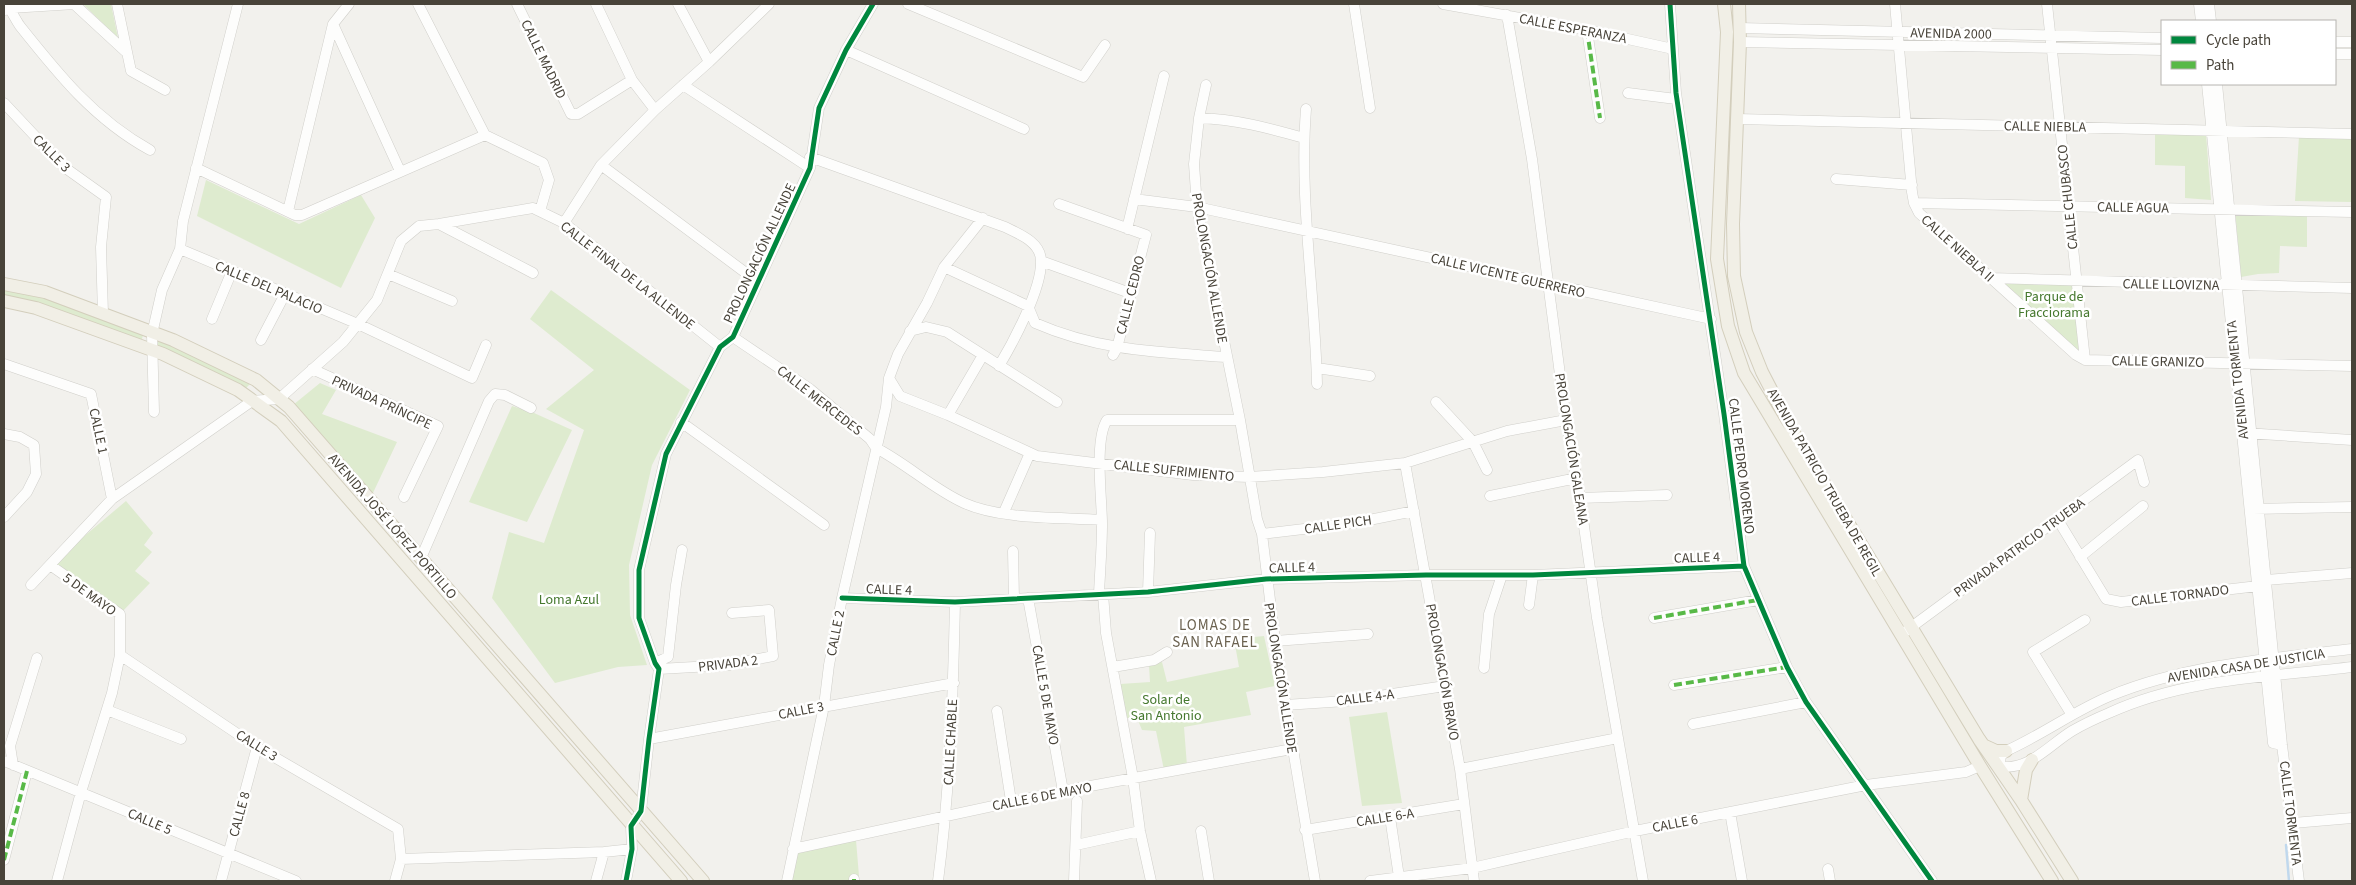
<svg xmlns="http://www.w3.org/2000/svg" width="2356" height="885" font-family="'Source Sans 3',sans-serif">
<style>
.green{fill:#deebcf}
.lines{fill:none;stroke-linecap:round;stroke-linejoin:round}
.stream{stroke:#c0d8ed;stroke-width:2.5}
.minor-casing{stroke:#d0cfca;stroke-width:11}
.major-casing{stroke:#d3cebc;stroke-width:14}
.minor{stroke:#fdfdfc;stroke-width:10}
.major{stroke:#f1efe6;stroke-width:12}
.quiet{stroke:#58b947;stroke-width:4;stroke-dasharray:8 4;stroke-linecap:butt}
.cycleway-casing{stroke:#fff;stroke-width:8}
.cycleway{stroke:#00873e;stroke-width:5}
.labels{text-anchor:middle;stroke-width:5;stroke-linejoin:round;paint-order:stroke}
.street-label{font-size:14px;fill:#484339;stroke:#fff}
.park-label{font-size:14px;fill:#45782e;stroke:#fff}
.neighbourhood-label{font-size:15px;letter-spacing:1px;fill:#6b6250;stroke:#fff}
</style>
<rect width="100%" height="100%" fill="#f2f1ed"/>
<path class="green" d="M91,4H111L118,38L84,5Z
M2155,133L2206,134L2211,200L2185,198V166L2155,165Z
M2299,136L2352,138V202L2295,201Z
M206,180L299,224L361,195L375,218L341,288L197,216Z
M2235,210L2307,213V247L2280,246L2279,273L2258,274L2241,277Z
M1993,280L2076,282L2085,360Z
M4,287L45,296L143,335L141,343L4,297Z
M551,290L690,390L652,465L629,565L630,615L647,665L618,667L555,683L492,598L509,532L544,543L584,430L546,409L594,370L530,319Z
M159,339L251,383L245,389L156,349Z
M320,383L336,390L322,414L397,442L372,495L293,405Z
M512,406L534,413L572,430L527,522L469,502Z
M126,501L153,533L144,545L152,552L135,571L150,583L120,614L50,565Z
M1264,636L1275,686L1246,692L1251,715L1184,727L1187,766L1164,770L1156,731L1142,730L1137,718H1125L1120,684L1150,682L1149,665L1162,662L1167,682L1239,667L1234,639Z
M1387,712L1402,803L1362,806L1349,717Z
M856,840L859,876L855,877V881H788L796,851Z"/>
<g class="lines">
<path class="stream" d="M2286,845L2289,881"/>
<defs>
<path id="minor" d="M6,4C12,11 15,19 20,26C59,75 94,119 150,150
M74,4L125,51
M117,4L131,71L165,90
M418,4L485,135L543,163L549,180L540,211
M517,4L571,114H578L632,80
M596,4L632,80L655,110
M678,4L709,62
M908,4L1083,77L1105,45
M1354,4L1370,108
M1443,4L1587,30L1673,49
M1670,4L1676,93L1724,414L1744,566L1787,667L1806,702L1932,881
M1895,4L1912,192L1914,203L1919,213L2076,355L2085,360L2352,366
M2047,4L2085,360
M2199,4L2201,21
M2209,4L2211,21
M5,10L10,8L75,4
M1507,15L1532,159L1565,413L1580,498L1597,618L1643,881
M333,24L400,171
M1740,28L2162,38
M1587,30L1600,118
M1740,42L2162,50
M2335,42H2352
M846,50L1024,129
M2335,54H2352
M2207,84L2273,743L2282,745
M2217,84L2282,745L2299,881
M683,85L810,168
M1206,85L1199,118L1194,164L1197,207L1240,420L1257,519L1262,534L1275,641L1315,881
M1628,93L1676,99
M4,103L64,167L106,197L101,247L103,314
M1306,109C1299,201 1315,292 1317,384
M1199,118C1235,119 1269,128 1304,138
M1737,119L2352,134
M810,157L1005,227C1019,234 1041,242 1041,261L1130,293
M601,165L758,282
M196,168L295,215H302L485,135
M1836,179L1912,185
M1134,199L1197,207L1711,319
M1914,203L2352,212
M1059,204L1146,235L1117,348L1113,355
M288,211L333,24L349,4
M564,223L601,165L655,110L709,62L769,4
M439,224L533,273
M1127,229L1164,76
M180,249L358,324L472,378L486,345
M944,267L1028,306L1035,323C1099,351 1158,352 1226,357
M388,274L452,301
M1990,278L2352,288
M212,319L232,271
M910,331L926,327L947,332L1057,402
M733,337L810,389L870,439L876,448C907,464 933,489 964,503C1002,520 1060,517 1102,520
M261,340L285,294
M4,364L91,394L112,499
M999,366C1014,341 1042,288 1041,261
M1317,368L1370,376
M312,369L438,426L404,497
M889,378L900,396L948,415L1037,456L1193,475L1249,477L1323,472L1405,463L1507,431L1566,420
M1436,402L1473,442L1487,470
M154,412L152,334L162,290L180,249L183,221L238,4
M948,415L983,355
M681,422L824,525
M2245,433L2352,440
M4,434L20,437L34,445L36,474L27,492L4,517
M1405,463L1460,769L1474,881
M1490,496L1577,478
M1580,498L1667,495
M2253,509L2352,507
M1004,512L1030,453
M2058,520L2106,599L2121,602L2258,586
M1262,534L1354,523L1414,511
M1013,551L1014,599
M2080,557L2143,506
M421,558L489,401L495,394L505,395L531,408
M50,565L120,614V655L112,693L81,792L57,881
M2266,580L2352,573
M31,585L112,499L252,401L279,399L343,342L377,300L401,241L419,226L439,224L533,208L564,223L720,347
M1148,592L1150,533
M1099,594C1100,571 1102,548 1102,524C1102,499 1094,440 1107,420H1240
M1103,594L1106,633L1133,778L1140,831L1151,881
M842,598L955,602L1148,592L1266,579L1426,575H1533L1744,566
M1028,598L1063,791
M1529,605L1533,575
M1654,618L1758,600
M1906,631L2138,460L2144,482
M1275,641L1368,634
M2352,649C2273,658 2184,665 2110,696C2074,711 2042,735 2006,751L2001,756L1999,766C2028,772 2049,745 2072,731C2084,724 2097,718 2109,713C2186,678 2270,677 2352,667
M120,655L257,747L398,829L401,859L395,881
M655,663L668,657L676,585L682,550
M1113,667L1154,660L1167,652
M1484,668L1489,614L1502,575
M659,669L729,665L773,656L769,610L732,613
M1674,685L1787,667
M1285,705L1346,701L1445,686
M107,710L181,739
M997,711L1011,801
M2072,715L2033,652L2085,620
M1693,724L1806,702
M649,739L954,683
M4,761L296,881
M13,765L10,746L37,658
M1460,769L1618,738
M1730,812L1742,881
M1390,817L1399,877
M2293,823L2352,818
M1305,830L1464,804
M1201,831L1209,881
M1076,845L1140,831
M793,849L1063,791L1292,749
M401,859L604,852L632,849
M4,860L27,771
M1828,869L1830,881
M854,879V881
M221,881L257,747
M596,881L604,852
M626,881L632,849L631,826L641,811L649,739L659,669L655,663L639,618V570L666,454L720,347L733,337L810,168L819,108L846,50L873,4
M787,881L824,706L829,665L842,598L886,407L889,378L898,354L927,303L944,267L983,218
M938,881C950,789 953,696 955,602
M1074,881L1077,801
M1370,881L1472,868L1635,831L1866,785L1966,772L1980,766"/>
<path id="major" d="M1724,4L1727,32L1717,259L1728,326L1744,373L1980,766L2052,881
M1739,4L1740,42L1733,224L1734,276L1746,332L1762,372L1792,430L1979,739L2021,800L2072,881
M4,284L45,292L173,340L256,380L289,407L703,881
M4,301L36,308L163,354L238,390L281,421L681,881
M1983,745L1996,751H2006
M2021,800L2026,770L2032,760"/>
</defs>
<use href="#minor" class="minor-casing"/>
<use href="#major" class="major-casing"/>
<use href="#minor" class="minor"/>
<use href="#major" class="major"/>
<path class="quiet" d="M1587,30L1600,118
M1654,618L1758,600
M1674,685L1787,667
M4,860L27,771
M854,879V881"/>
<defs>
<path id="cycleway" d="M1670,4L1676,93L1724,414L1744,566L1787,667L1806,702L1932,881
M842,598L955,602L1148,592L1266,579L1426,575H1533L1744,566
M626,881L632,849L631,826L641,811L649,739L659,669L655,663L639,618V570L666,454L720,347L733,337L810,168L819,108L846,50L873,4"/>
</defs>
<use href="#cycleway" class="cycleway-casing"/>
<use href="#cycleway" class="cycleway"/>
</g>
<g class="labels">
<g class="street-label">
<text transform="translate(1573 28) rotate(11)" y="5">CALLE ESPERANZA</text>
<text transform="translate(1951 33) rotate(1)" y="5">AVENIDA 2000</text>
<text transform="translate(544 59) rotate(64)" y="5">CALLE MADRID</text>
<text transform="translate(2045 126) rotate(1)" y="5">CALLE NIEBLA</text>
<text transform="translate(52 153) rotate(45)" y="5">CALLE 3</text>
<text transform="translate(2067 197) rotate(-96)" y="5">CALLE CHUBASCO</text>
<text transform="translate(2133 207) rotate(1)" y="5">CALLE AGUA</text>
<text transform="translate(1958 248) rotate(42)" y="5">CALLE NIEBLA II</text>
<text transform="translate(759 253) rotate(-65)" y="5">PROLONGACIÓN ALLENDE</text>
<text transform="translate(1210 268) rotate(80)" y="5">PROLONGACIÓN ALLENDE</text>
<text transform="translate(628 275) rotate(38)" y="5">CALLE FINAL DE LA ALLENDE</text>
<text transform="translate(1508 275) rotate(13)" y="5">CALLE VICENTE GUERRERO</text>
<text transform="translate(2171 284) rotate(1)" y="5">CALLE LLOVIZNA</text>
<text transform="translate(269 287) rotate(23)" y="5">CALLE DEL PALACIO</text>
<text transform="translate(1130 295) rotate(-76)" y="5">CALLE CEDRO</text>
<text transform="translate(2158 361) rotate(1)" y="5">CALLE GRANIZO</text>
<text transform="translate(2237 380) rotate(-96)" y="5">AVENIDA TORMENTA</text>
<text transform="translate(820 400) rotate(38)" y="5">CALLE MERCEDES</text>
<text transform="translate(382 402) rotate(25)" y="5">PRIVADA PRÍNCIPE</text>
<text transform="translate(99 431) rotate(78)" y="5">CALLE 1</text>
<text transform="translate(1572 449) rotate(81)" y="5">PROLONGACIÓN GALEANA</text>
<text transform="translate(1742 466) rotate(83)" y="5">CALLE PEDRO MORENO</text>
<text transform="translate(1174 470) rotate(6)" y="5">CALLE SUFRIMIENTO</text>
<text transform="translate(1825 482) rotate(60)" y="5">AVENIDA PATRICIO TRUEBA DE REGIL</text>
<text transform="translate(1338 524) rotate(-8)" y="5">CALLE PICH</text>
<text transform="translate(393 526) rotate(49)" y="5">AVENIDA JOSÉ LÓPEZ PORTILLO</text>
<text transform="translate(2019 547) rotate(-36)" y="5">PRIVADA PATRICIO TRUEBA</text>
<text transform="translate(1697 557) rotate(-2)" y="5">CALLE 4</text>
<text transform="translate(1292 567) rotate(-2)" y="5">CALLE 4</text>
<text transform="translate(889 589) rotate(2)" y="5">CALLE 4</text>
<text transform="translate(90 594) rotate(36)" y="5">5 DE MAYO</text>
<text transform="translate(2180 595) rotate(-7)" y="5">CALLE TORNADO</text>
<text transform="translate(835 633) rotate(-79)" y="5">CALLE 2</text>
<text transform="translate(728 663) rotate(-7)" y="5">PRIVADA 2</text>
<text transform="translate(2246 665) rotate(-9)" y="5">AVENIDA CASA DE JUSTICIA</text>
<text transform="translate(1443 672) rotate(80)" y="5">PROLONGACIÓN BRAVO</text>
<text transform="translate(1281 678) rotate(81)" y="5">PROLONGACIÓN ALLENDE</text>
<text transform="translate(1046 695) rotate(80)" y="5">CALLE 5 DE MAYO</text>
<text transform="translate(1365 697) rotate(-7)" y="5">CALLE 4-A</text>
<text transform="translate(801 710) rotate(-11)" y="5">CALLE 3</text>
<text transform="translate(950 742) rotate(-87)" y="5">CALLE CHABLE</text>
<text transform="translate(257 745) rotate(32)" y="5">CALLE 3</text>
<text transform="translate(1042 796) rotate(-11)" y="5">CALLE 6 DE MAYO</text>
<text transform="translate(2291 813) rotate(83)" y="5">CALLE TORMENTA</text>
<text transform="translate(239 814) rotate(-75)" y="5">CALLE 8</text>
<text transform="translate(1385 817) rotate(-9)" y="5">CALLE 6-A</text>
<text transform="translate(150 821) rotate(23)" y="5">CALLE 5</text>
<text transform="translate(1675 823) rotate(-11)" y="5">CALLE 6</text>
</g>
<g class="park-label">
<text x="2054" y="301">Parque de<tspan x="2054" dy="16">Fracciorama</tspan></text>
<text x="569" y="604">Loma Azul</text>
<text x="1166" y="704">Solar de<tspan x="1166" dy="16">San Antonio</tspan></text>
</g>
<g class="neighbourhood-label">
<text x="1215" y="630">LOMAS DE<tspan x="1215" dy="17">SAN RAFAEL</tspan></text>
</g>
</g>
<rect width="2356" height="885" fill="none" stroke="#484339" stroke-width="10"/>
<rect x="2161" y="20" width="175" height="65" fill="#ffffff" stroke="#b6b4b0"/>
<rect x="2171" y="36" width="25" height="8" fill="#00873e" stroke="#b6b4b0"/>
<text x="2206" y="45" font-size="15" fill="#484339">Cycle path</text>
<rect x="2171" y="61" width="25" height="8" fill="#58b947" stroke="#b6b4b0"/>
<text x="2206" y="70" font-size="15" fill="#484339">Path</text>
</svg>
